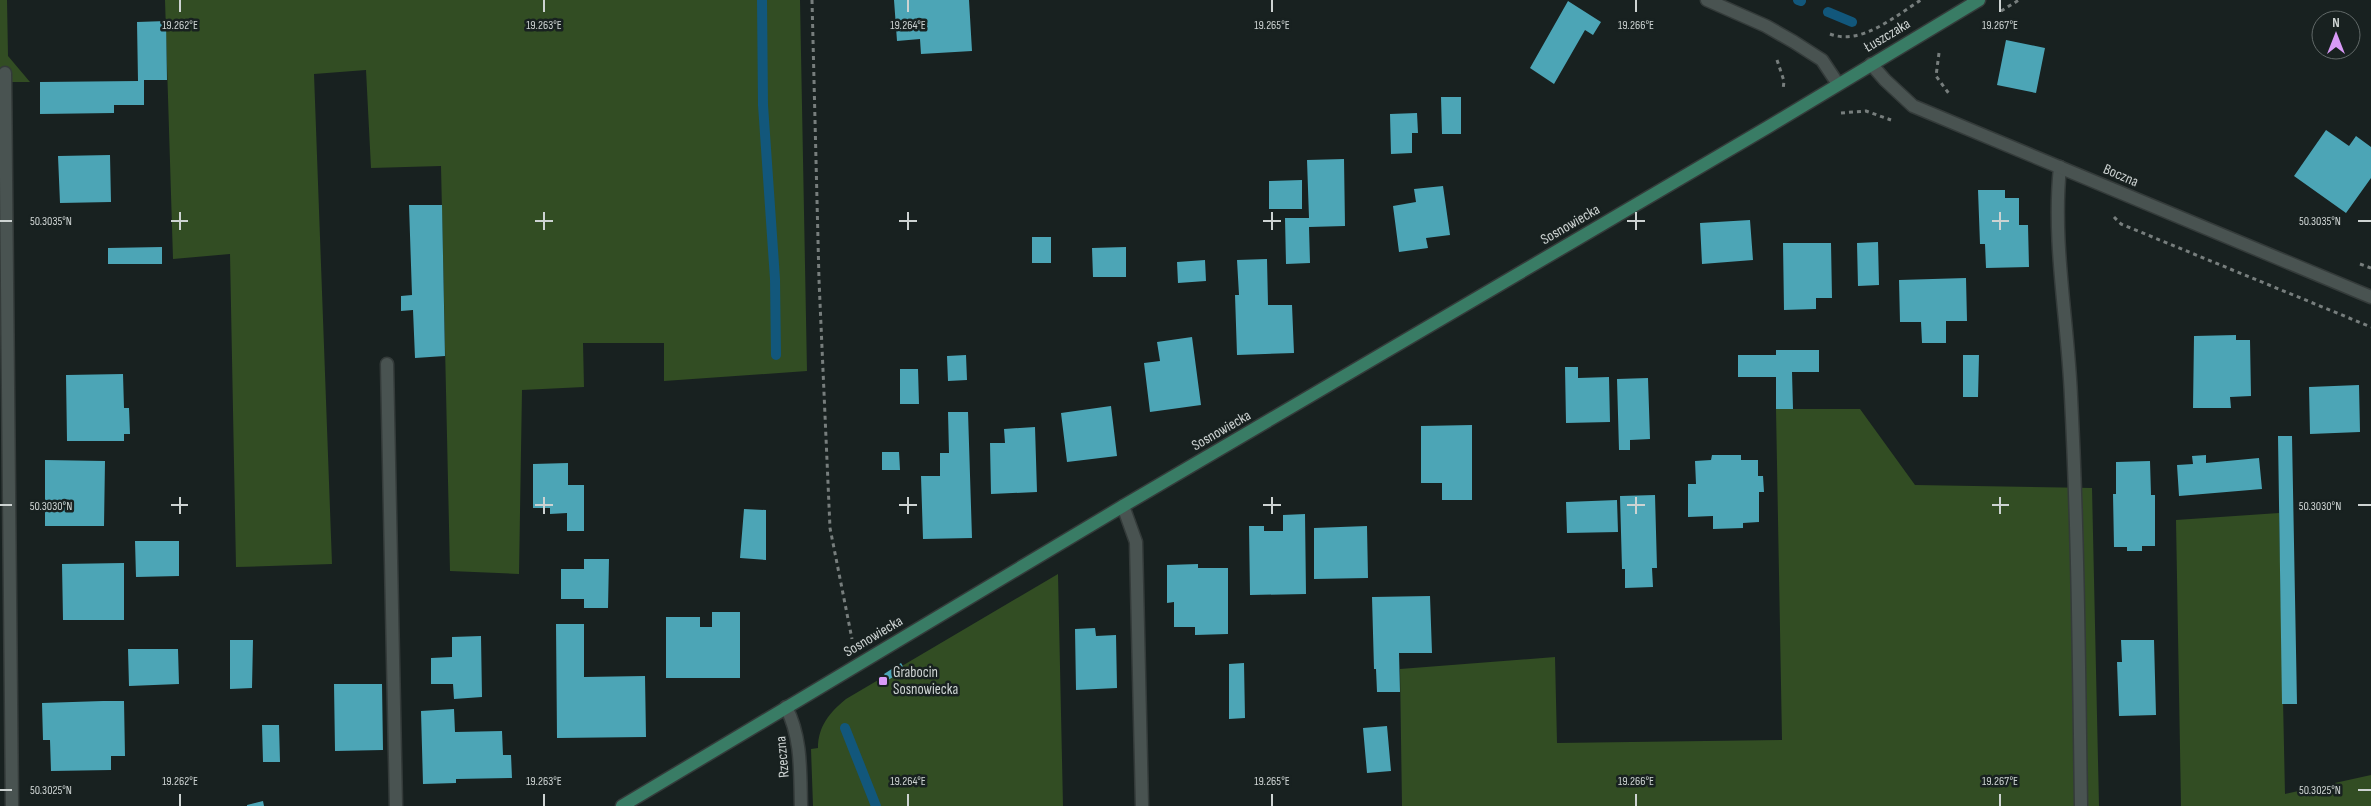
<svg xmlns="http://www.w3.org/2000/svg" width="2371" height="806" font-family="'Sofia Sans Condensed',sans-serif">
<style>
.green{fill:#324d23}
.lines{fill:none;stroke-linecap:round;stroke-linejoin:round}
.stream{stroke:#12577b;stroke-width:10}
.building{fill:#4ca5b6}
.lane-casing{stroke:#343b3a;stroke-width:15}
.street-casing{stroke:#343b3a;stroke-width:15}
.secondary-casing{stroke:#343b3a;stroke-width:15}
.path{stroke:#777e7d;stroke-width:3;stroke-dasharray:4 4;stroke-linecap:butt}
.lane{stroke:#495351;stroke-width:12}
.street{stroke:#495351;stroke-width:12}
.secondary{stroke:#397c65;stroke-width:12}
.ticks{fill:none;stroke:#cdd3d2;stroke-width:2}
.poi-dot{fill:#d99af7;stroke:#182120;stroke-width:2}
.labels{text-anchor:middle;stroke-width:5;stroke-linejoin:round;paint-order:stroke}
.street-label{font-size:15px;fill:#cdd3d2;stroke:#182120}
.poi-label{font-size:15px;fill:#cdd3d2;stroke:#182120;text-anchor:start}
.ticks-label{font-size:12px;text-anchor:middle;fill:#cdd3d2;stroke:#182120;stroke-width:5;stroke-linejoin:round;paint-order:stroke}
</style>
<rect width="100%" height="100%" fill="#182120"/>
<path class="green" d="M0,0H7L8,56L30,82H0Z
M165,0H800L807,371L664,381V343H583L584,387L522,390L519,574L450,571L441,166L371,168L366,70L314,74L332,564L236,567L230,254L173,259Z
M1776,409H1860L1915,485L2092,488L2099,806H1402L1400,669L1555,657L1557,743L1782,740Z
M2279,513L2285,794L2371,775V806H2181L2176,520Z
M1058,574L1063,806H813L811,749L818,748C818,726 830,712 846,699Z"/>
<g class="lines">
<path class="stream" d="M762,0L763,105L775,279L776,355
M1798,0L1801,1
M1828,12L1852,22
M845,728L876,806"/>
</g>
<path class="building" d="M894,0H969L972,51L921,54L920,39L897,41Z
M1568,1L1601,22L1593,35L1585,30L1554,84L1530,68Z
M166,21L167,80H144V105H114V113L40,114V82L138,81L137,22Z
M2006,40L2045,48L2036,93L1997,85Z
M1441,97H1461V134H1442Z
M1417,113L1418,133H1412V153L1391,154L1390,114Z
M2326,130L2349,146L2356,136L2371,147V178L2346,213L2294,176Z
M110,155L111,202L60,203L58,156Z
M1344,159L1345,226L1309,227L1310,263L1286,264L1285,218H1309L1307,160Z
M1302,180V209H1269V181Z
M1443,186L1450,235L1426,238L1428,248L1399,252L1393,206L1416,202L1414,189Z
M1978,190H2005V198H2019V225H2028L2029,267L1986,268L1985,244H1980Z
M409,205H442L445,356L415,358L413,310L401,311V296L412,295Z
M1750,220L1753,260L1702,264L1700,223Z
M1032,237H1051V263H1032Z
M1878,242L1879,285L1858,286L1857,243Z
M1783,243H1831L1832,298H1816V309L1784,310Z
M162,247V264H108V248Z
M1126,247V277H1093L1092,248Z
M1267,259L1268,305H1292L1294,353L1237,355L1235,295H1239L1237,260Z
M1205,260L1206,281L1178,283L1177,262Z
M1966,278L1967,321H1946V343H1922L1921,322H1900L1899,280Z
M2236,335V340H2250L2251,396L2230,397L2231,408H2193L2194,336Z
M1192,337L1201,405L1150,412L1144,363L1160,361L1157,342Z
M1776,350H1819V372H1792L1793,409H1776V377H1738V355H1776Z
M966,355L967,380L948,381L947,356Z
M1963,355H1979L1978,397H1963Z
M1565,367H1578V378L1609,377L1610,422L1566,423Z
M900,369H918L919,404H900Z
M123,374L124,408H129L130,434H124V441H67L66,375Z
M1648,378L1650,439L1630,440V450H1619L1617,379Z
M2359,385L2360,432L2310,434L2309,387Z
M1111,406L1117,456L1067,462L1061,413Z
M948,412H968L972,538L923,539L921,476H940V453H949Z
M1472,425V500H1442V483H1421V426Z
M1035,427L1037,492L991,494L990,443H1005L1004,429Z
M2278,436H2292L2297,704H2282Z
M882,452H899L900,470H882Z
M1712,455H1741V460H1758V476H1763L1764,492H1759V522L1743,523V528L1713,529V516L1688,517V484H1696L1695,461L1711,460Z
M2206,455V463L2259,458L2262,489L2179,496L2177,465L2193,464L2192,456Z
M45,460L105,461L104,526H45Z
M2150,461L2151,495H2155V546H2142V551H2127V547H2114L2113,494H2116V462Z
M568,463V485H584V531H567V513L550,514V508H533V464Z
M1655,495L1657,568H1652L1653,587L1625,588V569H1622L1620,496Z
M1617,500L1618,532L1567,533L1566,502Z
M744,509L766,510V560L740,558Z
M1305,514L1306,594L1250,595L1249,526H1264V531H1283V515Z
M1367,526L1368,578L1314,579V528Z
M135,541H179V576L136,577Z
M584,559H609L608,608H584V599H561V569H584Z
M124,563V620H63L62,564Z
M1198,564V568H1228V634L1195,635V627H1174V602L1167,603V565Z
M1430,596L1432,653H1399L1400,692H1377L1376,669H1374L1372,597Z
M712,612H740V678H666V617H700V627H712Z
M556,624H584V677L645,676L646,737L557,738Z
M1095,628L1096,636L1116,635L1117,688L1076,690L1075,629Z
M481,636L482,697L454,699L453,684H431V658L452,657V637Z
M230,640H253L252,688L230,689Z
M2121,640H2154L2156,715L2119,716L2117,662H2122Z
M128,649H178L179,684L129,686Z
M901,663L905,670L888,680L884,674Z
M1244,663L1245,718L1229,719V664Z
M334,684H382L383,750L335,751Z
M103,701H124L125,756H111V770L51,771L50,740H43L42,703Z
M454,709L455,732L502,731L503,755H511L512,778L456,779V783L423,784L421,711Z
M262,725H279L280,762H263Z
M1387,726L1391,771L1367,773L1363,728Z
M263,801L264,806H247V805Z"/>
<g class="lines">
<defs>
<path id="lane" d="M5,73L12,806
M2060,167C2052,243 2068,321 2071,397C2078,533 2079,670 2081,806
M387,364L396,806
M1123,506L1136,542L1142,806"/>
<path id="street" d="M1707,0L1766,26L1794,42L1822,60L1838,84
M1871,64L1885,80L1913,106L2371,297
M786,707C802,738 800,772 801,806"/>
<path id="secondary" d="M622,806L1123,506L1768,127L1979,0"/>
</defs>
<use href="#lane" class="lane-casing"/>
<use href="#street" class="street-casing"/>
<use href="#secondary" class="secondary-casing"/>
<path class="path" d="M812,0L819,280L830,528L852,639
M2001,11L2019,0
M1830,34C1861,46 1895,16 1921,0
M1939,53L1936,76L1950,95
M1777,60L1784,81L1783,90
M1841,113L1866,111L1891,120
M2114,217L2121,224L2371,327
M2360,264L2371,268"/>
<use href="#lane" class="lane"/>
<use href="#street" class="street"/>
<use href="#secondary" class="secondary"/>
</g>
<path class="ticks" d="M180,0V12M544,0V12M908,0V12M1272,0V12M1636,0V12M2000,0V12M180,212V230M544,212V230M908,212V230M1272,212V230M1636,212V230M2000,212V230M0,221H12M171,221H188M535,221H553M899,221H917M1263,221H1281M1627,221H1645M1992,221H2009M2358,221H2371M180,497V514M544,497V514M908,497V514M1272,497V514M1636,497V514M2000,497V514M0,505H12M171,505H188M535,505H553M899,505H917M1263,505H1281M1627,505H1645M1992,505H2009M2358,505H2371M0,790H12M2358,790H2371M180,794V806M544,794V806M908,794V806M1272,794V806M1636,794V806M2000,794V806"/>
<rect class="poi-dot" x="878" y="676" width="10" height="10" rx="2.5"/>
<g class="labels">
<g class="street-label">
<text transform="translate(1887 35) rotate(-31)" y="5">Łuszczaka</text>
<text transform="translate(2121 175) rotate(23)" y="5">Boczna</text>
<text transform="translate(1570 224) rotate(-30)" y="5">Sosnowiecka</text>
<text transform="translate(1221 430) rotate(-30)" y="5">Sosnowiecka</text>
<text transform="translate(873 636) rotate(-31)" y="5">Sosnowiecka</text>
<text transform="translate(782 757) rotate(-95)" y="5">Rzeczna</text>
</g>
<g class="poi-label">
<text x="893" y="677">Grabocin<tspan x="893" dy="17">Sosnowiecka</tspan></text>
</g>
</g>
<g class="ticks-label">
<text x="180" y="29">19.262°E</text>
<text x="544" y="29">19.263°E</text>
<text x="908" y="29">19.264°E</text>
<text x="1272" y="29">19.265°E</text>
<text x="1636" y="29">19.266°E</text>
<text x="2000" y="29">19.267°E</text>
<text x="51" y="225">50.3035°N</text>
<text x="2320" y="225">50.3035°N</text>
<text x="51" y="510">50.3030°N</text>
<text x="2320" y="510">50.3030°N</text>
<text x="180" y="785">19.262°E</text>
<text x="544" y="785">19.263°E</text>
<text x="908" y="785">19.264°E</text>
<text x="1272" y="785">19.265°E</text>
<text x="1636" y="785">19.266°E</text>
<text x="2000" y="785">19.267°E</text>
<text x="51" y="794">50.3025°N</text>
<text x="2320" y="794">50.3025°N</text>
</g>
<g transform="translate(2336 35)"><circle r="24" fill="#182120" stroke="#606867"/>
<path d="M0-4L9 19L0 12L-9 19Z" fill="#d99af7"/>
<text y="-8" font-size="14" font-weight="bold" text-anchor="middle" fill="#cdd3d2">N</text>
</g>
</svg>
